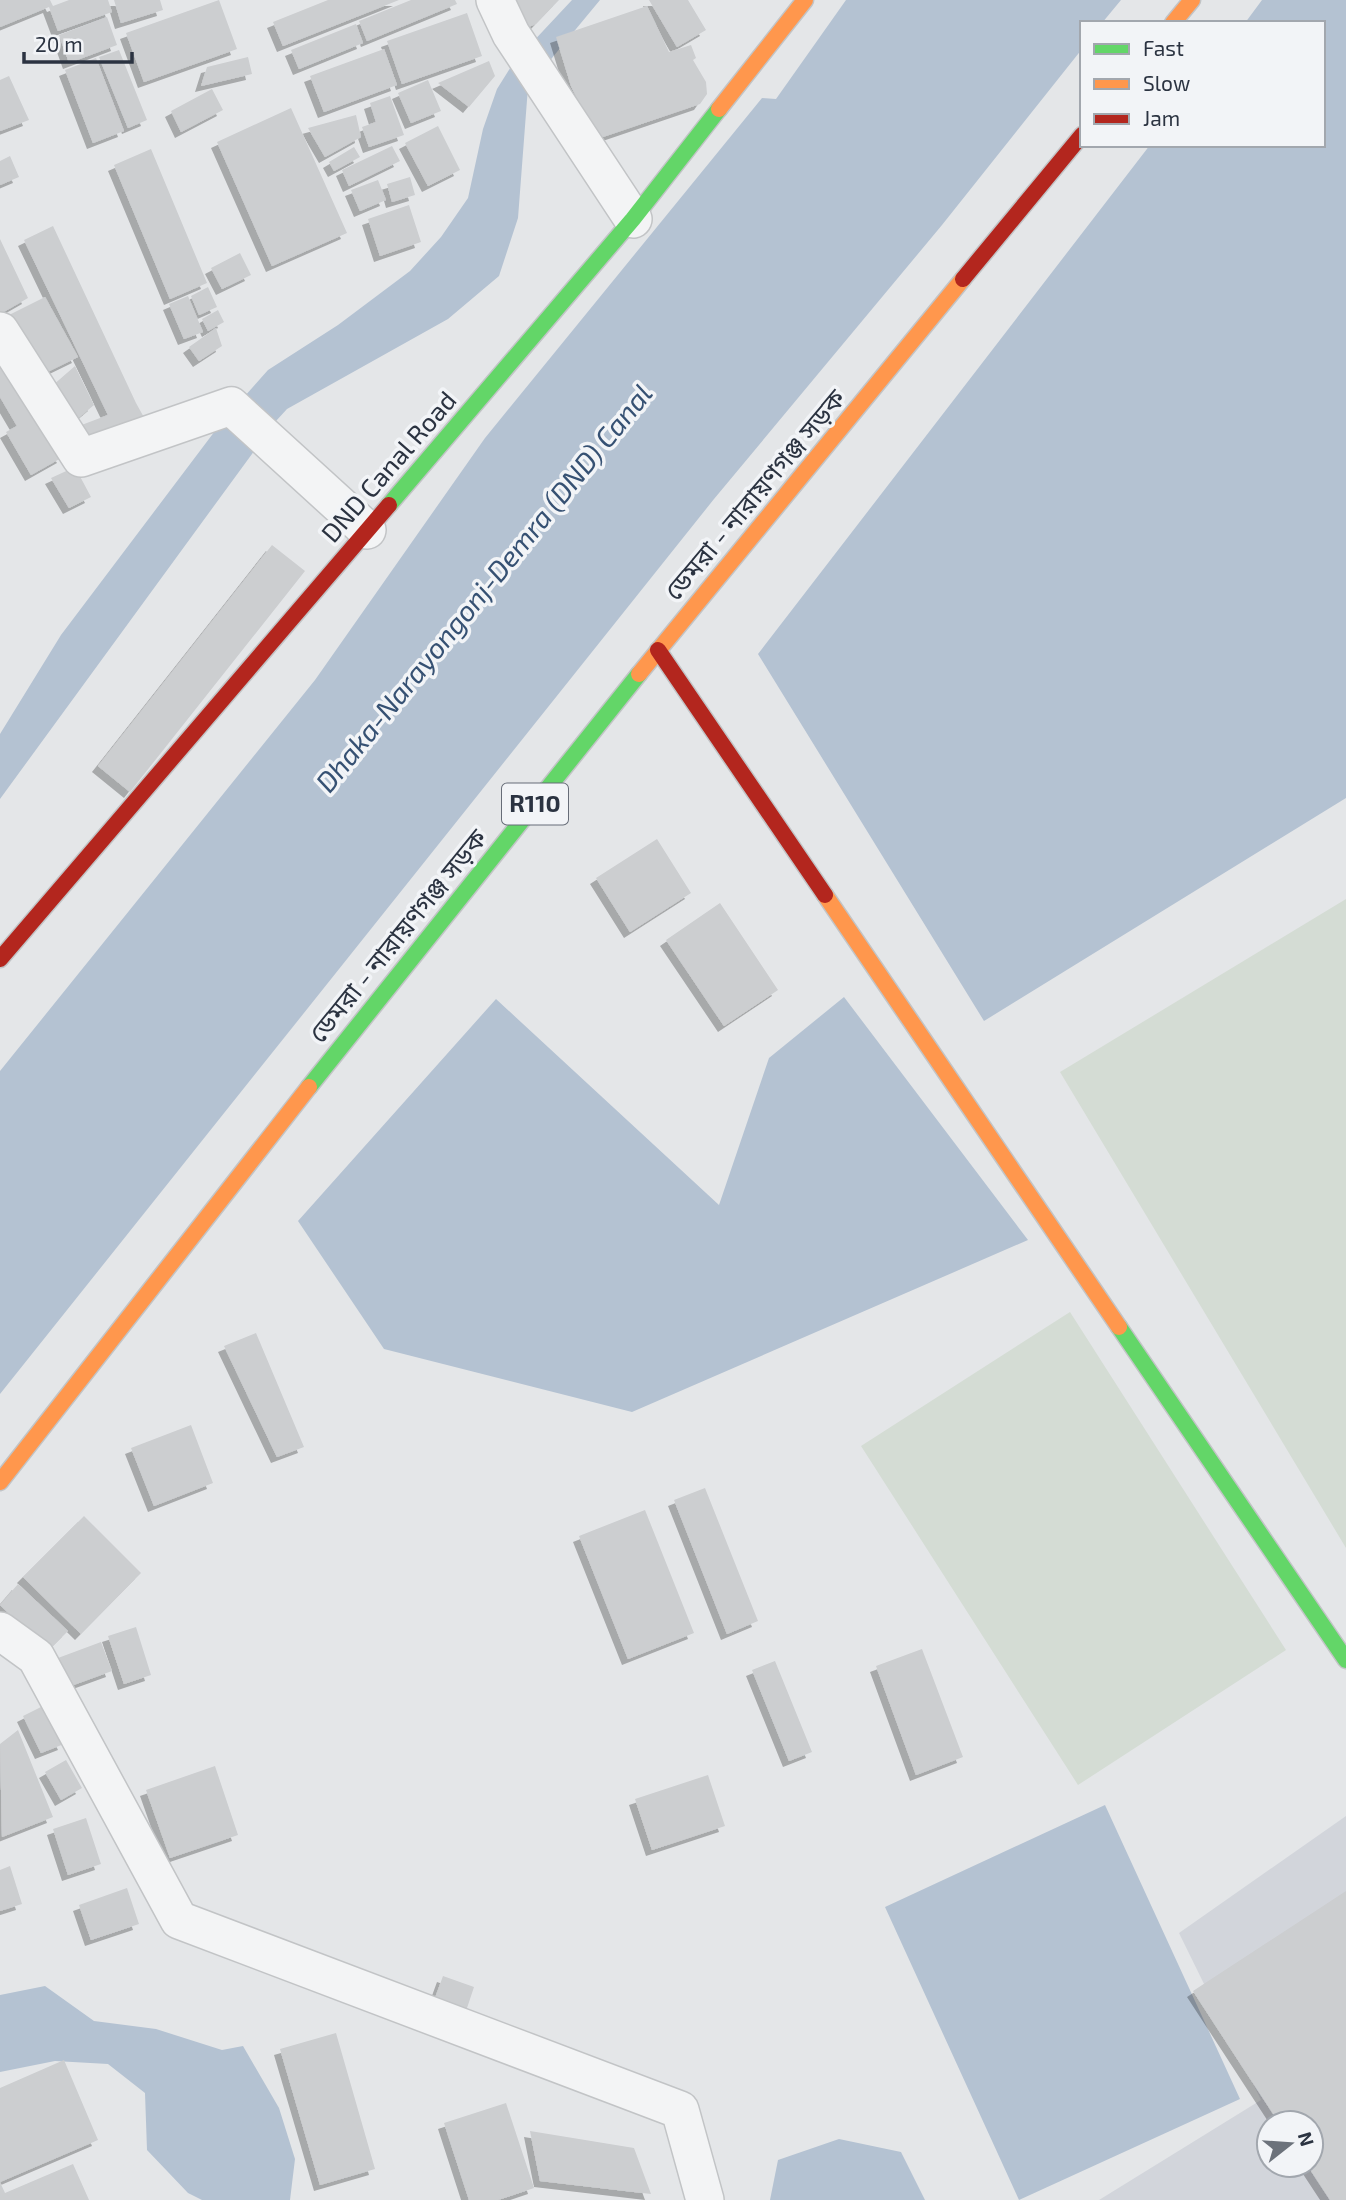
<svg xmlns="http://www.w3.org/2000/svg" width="1346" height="2200" font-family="'Exo 2','Noto Sans Bengali',sans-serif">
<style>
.built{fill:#d2d5db;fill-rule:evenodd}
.green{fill:#d4dcd4}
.water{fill:#b4c2d2}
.building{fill:#ccced0;filter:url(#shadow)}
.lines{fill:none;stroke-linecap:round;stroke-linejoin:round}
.street-casing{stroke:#c2c4c6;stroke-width:40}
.fast-casing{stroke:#c2c4c6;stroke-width:19}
.slow-casing{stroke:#c2c4c6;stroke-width:19}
.jam-casing{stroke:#c2c4c6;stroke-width:19}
.street{stroke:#f3f4f5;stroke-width:37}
.fast{stroke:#63d668;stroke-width:16}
.slow{stroke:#ff974d;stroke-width:16}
.jam{stroke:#b3261e;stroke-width:16}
.labels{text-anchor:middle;stroke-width:7;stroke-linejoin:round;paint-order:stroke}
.shield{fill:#f2f4f7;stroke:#676d78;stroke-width:2}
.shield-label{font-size:24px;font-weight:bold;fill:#2b3341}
.street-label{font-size:26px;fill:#2b3341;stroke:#f2f4f7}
.water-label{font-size:28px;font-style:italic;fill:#365173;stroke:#f2f4f7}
</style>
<defs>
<filter id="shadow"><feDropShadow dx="-6" dy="6" stdDeviation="0" flood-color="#0004"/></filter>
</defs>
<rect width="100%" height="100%" fill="#e4e6e8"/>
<path class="built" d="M1346,1816V2200H1099L1261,2100L1179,1933ZM1269,2123H1311V2165H1269Z"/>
<path class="green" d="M1346,899V1548L1060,1072Z
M1070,1312L1286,1650L1078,1785L861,1446Z"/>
<path class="water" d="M572,0H600L528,87L518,218L499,276L448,319L287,409L276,421L0,799V734L61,635L221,423L268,370L338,325L410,271L441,237L468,198L483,129L497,89L514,62Z
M846,0H1121L1102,23H1082V49L942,225L714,499L0,1394V1071L315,680L485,438L762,98L776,99Z
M1262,0H1346V798L984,1021L758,654L1150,145H1323V23H1245Z
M844,997L1028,1240L632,1412L384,1349L298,1221L496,999L719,1205L769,1058Z
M1105,1805L1240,2099L1019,2200L885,1907Z
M45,1986L94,2021L156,2029L222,2050L243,2046L279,2108L295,2159L290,2200H202L188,2193L147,2150L145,2093L108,2064L55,2061L0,2072V1995Z
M839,2139L901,2152L925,2200H770L778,2160Z"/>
<path class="building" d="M0,0H50L53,6L69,0H108L112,12L58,31L49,7L0,27Z
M114,0H160L163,10L121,23Z
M219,0L237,49L144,82L126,33Z
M328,0H399L283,46L273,22Z
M411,0H455L457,4L367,41L359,21Z
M507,0H559L536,24L526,28Z
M649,0H688L706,30L677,47Z
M647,6L669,52L691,45L696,58L693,60L706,82L707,94L700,104L597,139L571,86L556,37Z
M467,13L482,56L402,84L387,41Z
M107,17L117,45L69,63L59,35Z
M356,24L363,43L299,69L291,50Z
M384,49L397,85L324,112L310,76Z
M119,50L147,120L128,128L99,57Z
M248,57L252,74L201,86L207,67Z
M96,58L124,131L93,143L65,70Z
M489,61L495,76L469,107L438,83Z
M9,76L29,120L0,131V80Z
M428,80L441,111L411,123L398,93Z
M212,89L223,110L181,132L171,111Z
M390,96L404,135L369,147L362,127L376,122L370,103Z
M291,108L347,233L272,266L217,142Z
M356,115L361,137L325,157L308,128Z
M438,126L460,170L428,186L405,143Z
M392,146L400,161L349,186L342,170Z
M354,147L360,157L334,171L329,162Z
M151,149L207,283L170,299L114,165Z
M10,156L19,177L0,185V161Z
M410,177L415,195L392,202L387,184Z
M378,180L386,200L360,211L351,190Z
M409,205L421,242L380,256L368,219Z
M53,226L136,403L151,430L85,448L71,429L108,415L24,240Z
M0,239L28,298L0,314Z
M240,253L251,275L222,289L211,268Z
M208,287L217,307L199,315L191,296Z
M188,296L203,332L184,339L169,304Z
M45,297L78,357L35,378L1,319Z
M218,310L224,322L208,331L202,319Z
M216,328L222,346L199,361L189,347Z
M0,362L63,457L31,475L6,432L17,426L0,397Z
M75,366L94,405L69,426L44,393Z
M75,467L91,497L69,508L51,478Z
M272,545L305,571L130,792L98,766Z
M657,839L691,893L630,932L596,878Z
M720,903L778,990L724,1026L666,940Z
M256,1333L304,1447L277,1457L224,1346Z
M191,1425L213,1483L154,1506L131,1448Z
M705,1488L758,1621L727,1634L674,1500Z
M645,1510L694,1633L628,1659L579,1536Z
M84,1516L141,1573L81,1634L23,1577Z
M18,1584L68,1631L48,1651L0,1605Z
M136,1627L151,1675L124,1684L108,1636Z
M101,1642L112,1671L68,1687L58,1658Z
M922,1649L963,1757L916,1775L876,1666Z
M775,1661L812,1752L789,1761L752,1670Z
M45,1705L64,1744L41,1753L23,1716Z
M18,1730L53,1817L2,1837L0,1744Z
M66,1760L82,1788L61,1800L45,1772Z
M215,1766L238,1835L170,1858L146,1790Z
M708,1775L725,1826L652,1850L635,1799Z
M86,1818L101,1864L68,1875L53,1829Z
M10,1866L22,1904L0,1911V1870Z
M127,1888L139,1924L91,1940L79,1905Z
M1346,1891V2200H1330L1307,2165H1311V2123H1279L1193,1991Z
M443,1976L474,1987L463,2020L431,2009Z
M336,2033L375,2169L320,2185L280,2049Z
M64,2060L98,2140L0,2182L5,2193L73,2164L89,2200H0V2088Z
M506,2103L534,2188L498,2200H469L444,2123Z
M530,2131L634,2148L651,2194L540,2181Z"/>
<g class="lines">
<defs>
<path id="street" d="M495,0L511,34L633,219
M0,331L81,458L231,406L367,530
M0,1631L36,1657L179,1920L680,2110L705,2200"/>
<path id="fast" d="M389,505L633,219L719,109
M309,1087L639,674
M1119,1327L1346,1660"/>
<path id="slow" d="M1173,23L1192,0
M719,109L805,0
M639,674L963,279
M825,895L1119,1327
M0,1482L309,1087"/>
<path id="jam" d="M963,279L1082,135
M658,650L825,895
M0,959L389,505"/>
</defs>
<use href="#street" class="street-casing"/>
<use href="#fast" class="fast-casing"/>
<use href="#slow" class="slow-casing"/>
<use href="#jam" class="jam-casing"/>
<use href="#street" class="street"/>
<use href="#fast" class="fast"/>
<use href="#slow" class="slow"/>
<use href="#jam" class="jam"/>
</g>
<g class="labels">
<rect class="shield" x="502" y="783.5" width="66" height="41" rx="5"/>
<g class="shield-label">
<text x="535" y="812">R110</text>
</g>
<g class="street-label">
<text transform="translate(389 467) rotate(-49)" y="9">DND Canal Road</text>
<text transform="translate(755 495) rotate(-50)" y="9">ডেমরা - নারায়ণগঞ্জ সড়ক</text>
<text transform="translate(398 936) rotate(-51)" y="9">ডেমরা - নারায়ণগঞ্জ সড়ক</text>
</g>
<g class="water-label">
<text transform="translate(484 588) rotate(-51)" y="10">Dhaka-Narayongonj-Demra (DND) Canal</text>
</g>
</g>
<rect x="1080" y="21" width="245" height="126" fill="#f2f4f7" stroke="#a2a7ae" stroke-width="2"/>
<rect x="1094" y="44" width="35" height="10" fill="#63d668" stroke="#a2a7ae" stroke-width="2"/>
<text x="1143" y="56" font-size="21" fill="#2b3341">Fast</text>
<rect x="1094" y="79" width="35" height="10" fill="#ff974d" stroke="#a2a7ae" stroke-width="2"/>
<text x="1143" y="91" font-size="21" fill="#2b3341">Slow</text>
<rect x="1094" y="114" width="35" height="10" fill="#b3261e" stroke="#a2a7ae" stroke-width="2"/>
<text x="1143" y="126" font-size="21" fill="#2b3341">Jam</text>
<g transform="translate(1290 2144) rotate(73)"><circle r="33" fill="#f2f4f7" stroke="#a2a7ae" stroke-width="2"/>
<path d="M0-5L12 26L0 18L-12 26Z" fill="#6c727b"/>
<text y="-10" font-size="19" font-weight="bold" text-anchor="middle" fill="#2b3341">N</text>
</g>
<path d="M24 52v10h108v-10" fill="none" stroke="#2b3341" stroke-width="3.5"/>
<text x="35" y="52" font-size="21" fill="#2b3341" stroke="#f2f4f7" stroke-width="5" paint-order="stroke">20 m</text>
</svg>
